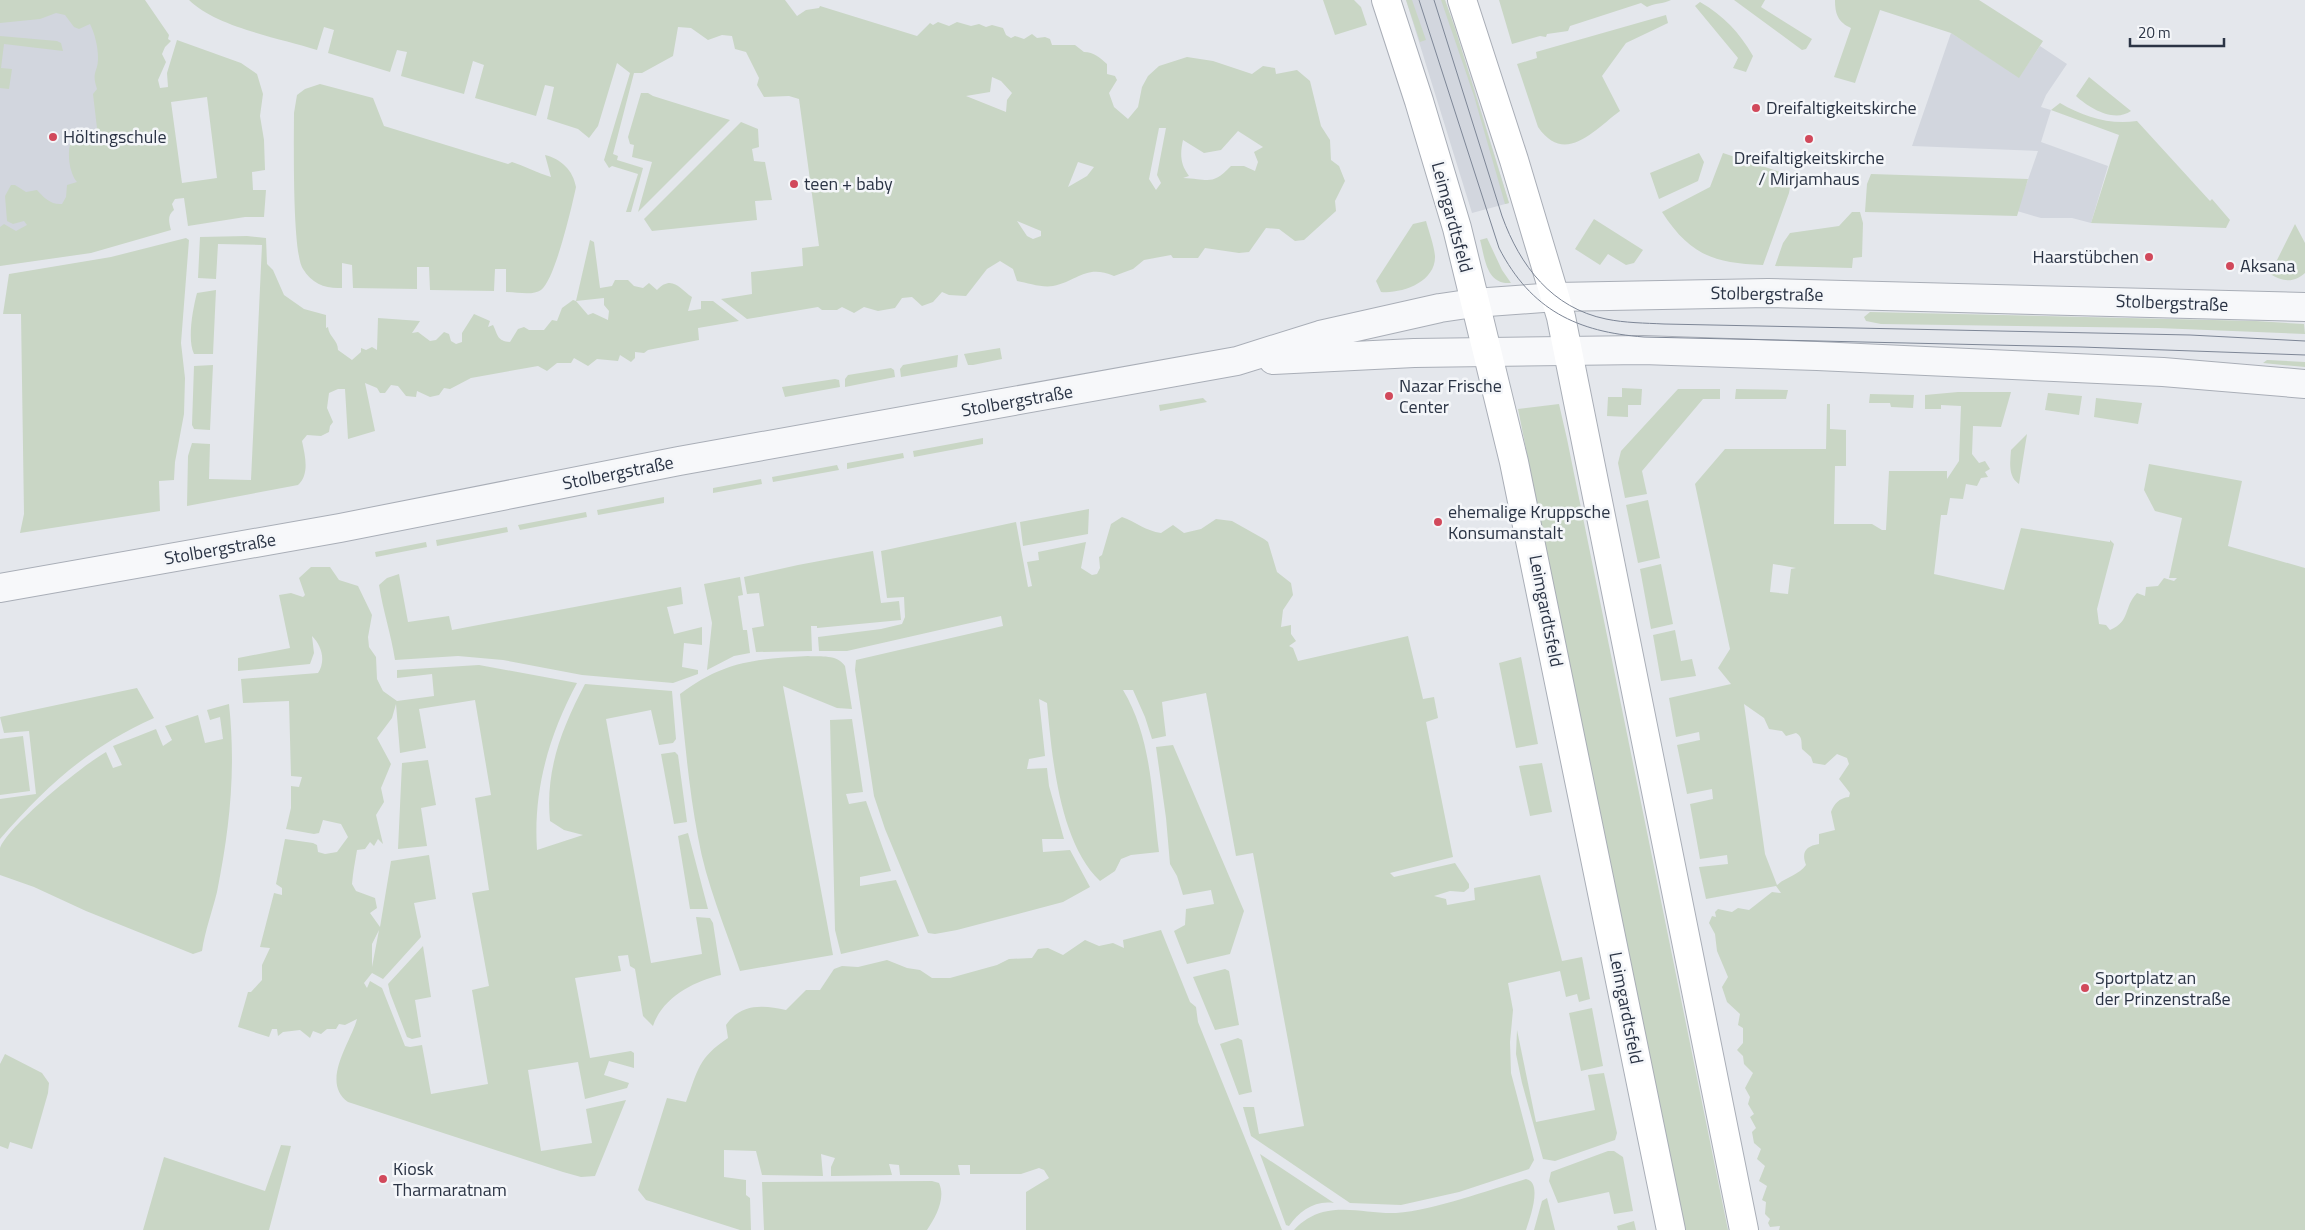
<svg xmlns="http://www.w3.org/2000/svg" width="2305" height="1230" font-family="'Titillium Web',sans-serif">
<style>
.built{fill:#d2d6de}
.green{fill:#c9d6c5;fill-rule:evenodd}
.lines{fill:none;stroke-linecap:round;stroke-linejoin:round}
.tertiary-casing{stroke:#a9aeb7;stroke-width:30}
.secondary-casing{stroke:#a9aeb7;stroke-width:30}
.tertiary{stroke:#f7f8fa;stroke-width:28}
.secondary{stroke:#fff;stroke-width:28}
.tram{stroke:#7d8696;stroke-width:1}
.poi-dot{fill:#d1495b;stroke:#f4f6f9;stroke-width:2}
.labels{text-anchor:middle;stroke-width:5;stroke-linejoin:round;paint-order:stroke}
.poi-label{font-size:18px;fill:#2b3445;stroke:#f4f6f9;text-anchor:start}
.street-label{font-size:18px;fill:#2b3445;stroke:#f4f6f9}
</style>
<rect width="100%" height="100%" fill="#e4e7ec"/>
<path class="built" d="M0,0L111,24L98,237L0,255Z
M1406,0H1445L1474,87L1509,203L1472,213Z
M1951,33L2019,77L2040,46L2067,64L2046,95L2041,107L2051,110L2041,142L2108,166L2091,223L2072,218H2041L2017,211L2038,151L1912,146Z"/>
<path class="green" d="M0,0H145L169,35L168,39L171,41L165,47L162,54L166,62L158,80L160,88L168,87L167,73L177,40L241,63L257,74L263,94L260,116L264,140L265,170L252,172L253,190H266L264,217H245L188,226L184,198L175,199L172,204L174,210C167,215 169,223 171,230L91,253L0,266V227L4,224L16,231L27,225L24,221L13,224L7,221L5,196L11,185H15L26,192L37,190C44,198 51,205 62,204L66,197L67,185L77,182C68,172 65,143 76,133L89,137L97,128L93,94L97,89C91,71 98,73 98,58C98,47 95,34 90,24L79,29L74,27L65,15L56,13L40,19L0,23ZM207,97L217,178L182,183L171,102Z
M189,0H785L797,16L806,10L819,8L820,6L917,36L930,23L933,25L938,22L949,26L957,22L971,26L979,24L986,27L992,25L1003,28L1006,35L1011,38L1015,36L1024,39L1032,34L1037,38L1045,37L1050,39L1052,45H1075L1084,52C1094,52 1100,58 1107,64V74L1115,76L1117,80L1109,93L1114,107L1128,119L1138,107L1142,87L1148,76L1159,66L1187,57L1213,61L1252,74L1263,66L1275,68L1276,74L1297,70L1310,81L1321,126L1330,140L1331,160L1339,166L1345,181L1335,201L1336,211L1304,240L1295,241L1279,229L1266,228L1249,252L1239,253L1205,248L1198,258H1173L1171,255L1144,260L1133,269L1114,276C1086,264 1078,281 1053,286C1042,288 1028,283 1017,281L1013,269L1000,261L987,269L966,296L949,295L942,292L933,302L922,306L912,297L902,298L895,308L878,311L864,307L854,313L842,307L837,310H822L818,307L747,319L721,299L752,294L751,272L803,266L802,248L819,246L799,99L789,96L764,97L757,85L759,78L746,52L735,49L732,36L722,35L708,40L691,28L678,27L673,56L642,73H634L613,154L618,156L617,160L643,168L631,212H626L638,174L612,166L609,168L604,160L630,73L617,63L598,126L589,138L578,129L547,119L554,87L545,85L536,116L475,98L484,65L473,61L464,94L401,76L407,52L397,50L390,72L328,53L334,30L324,27L317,50C279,38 216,27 189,0ZM992,77L1001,81L1012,93L1007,100L1006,112L966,96L990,92ZM1159,128H1166L1157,175L1161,183L1156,190L1149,179ZM1238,131L1263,147L1254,152L1258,162L1255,171L1244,166H1231C1212,186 1209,179 1183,178L1189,176C1180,164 1180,154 1183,140L1204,153L1221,150ZM1078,162L1094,167L1087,176L1068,187ZM1017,221L1041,231V236L1033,239L1027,236Z
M1323,0H1354L1361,7L1367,25L1335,35Z
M1406,0H1412L1426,40L1420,42Z
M1441,0H1445L1455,28L1509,203L1505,204L1474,96Z
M1499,0H1671C1663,4 1655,3 1647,7L1641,3L1570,26L1568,31L1547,34L1546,37L1540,36L1512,44Z
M1734,0H1765L1761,7L1812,39L1806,49L1802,50Z
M1835,0H1979L2043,41L2019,78L1951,33L1880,10L1855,83L1834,77L1851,28C1838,22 1835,14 1835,0Z
M1700,2C1724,16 1739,32 1753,56L1746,72L1733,68L1738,58L1695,6Z
M1666,15L1668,23L1626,43L1602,76L1620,111C1594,130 1565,166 1538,127L1517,64L1537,58L1536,52Z
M0,36L57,41L61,43L63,51L4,44L1,68L12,69L9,89L0,88Z
M2089,77L2131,111C2114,123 2089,108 2076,96Z
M320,84L373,98L384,126L508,164L512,162C525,166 537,173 551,177L545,155C561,159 573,170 576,187C572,206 555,280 541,290C533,296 516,292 506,292V269H495L494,291L430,290L429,267H417V289L353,288L352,265L342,263V288C326,289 312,284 303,269C292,253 294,139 294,113L297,95L305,89Z
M641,93H648L653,96L730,120L638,212L652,162L632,157L634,145L630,144L628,137Z
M2060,103C2084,117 2109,125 2137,121L2210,201L2212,199L2230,220L2226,228L2091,223L2119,135L2051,110Z
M741,122L758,129L759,147L752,149L754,161L765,162L772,200L755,201L757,220L652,231L644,219Z
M1699,153L1704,162L1698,181L1659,199L1650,173Z
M1723,153L1792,176L1789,193L1763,265C1713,263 1690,255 1662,212L1710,187Z
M1871,174L2028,179L2017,216L1865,212L1867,184Z
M1852,212H1860L1863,223L1862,257L1853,258L1852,268L1775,266L1783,243L1790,233L1839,226Z
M1594,219L1643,250L1634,263L1626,265L1608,254L1600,265L1575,249Z
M1426,221C1429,232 1434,245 1435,256C1436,282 1402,294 1381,292L1376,281L1413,224Z
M2295,224L2305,243V273C2293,284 2282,281 2270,274Z
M247,236L266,238L267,264L273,270L284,295L304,309L326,315V328L328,327C329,337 338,340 338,350L352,360L361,352V348L366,350L372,347L377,350L378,318L420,321L412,333L418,332L430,341L436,340L444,332L449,334L451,341L456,344L462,342V333L474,314L490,321L488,327L493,325C498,335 497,341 510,342L518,329L524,327L529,330H544L552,320L557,321L562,308L573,300L576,301L590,240L594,242L600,288L612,286L615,280H628L634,286L643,288L649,283L657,290C672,274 680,289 692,297L688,311L701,309V301H713L739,321L698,328L699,340L648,350L644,353L635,352V358L631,362L620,355L618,361L597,359L588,366L574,358L571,363H557L547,371L538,366L471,378L450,389L444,388L439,395L430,397L417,391L416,397L406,396L398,386L391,385L385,393H380L377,388L365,383L375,431L348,439L345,389H338L329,393L327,408L333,422L330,426L329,432L321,436L307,435L302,441C305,456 310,474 298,485L187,506L188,456L192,443L210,444L209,479L251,480L262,245L218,244L216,279L198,278L200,237ZM604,298V305L609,311L608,320L593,313L588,315L576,301Z
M186,238L189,240L181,343L185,378L184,414L175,462L174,480L159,481L160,511L20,533L24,514L21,314H3L9,274L111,257Z
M1487,238L1502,270L1511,283C1486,285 1485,258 1480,240Z
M216,290L213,354H194C187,340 193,308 197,293Z
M1870,312L2256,321L2304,324L2305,334L2158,328L1881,324L1866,321L1864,317Z
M1000,348L1002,359L973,365H968L964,354Z
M958,355L957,367L901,377L900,369L903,365Z
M2267,360L2305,362V367L2263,363Z
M213,365L210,430L194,429L192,425L194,366Z
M891,368L894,370L895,377L845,387V379L848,375Z
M835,379L839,380L840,387L785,397L782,387Z
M1622,388L1642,389L1641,405H1628V417L1607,416L1608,397H1622Z
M1678,389H1720V399H1703L1642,471L1647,494L1625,498L1618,463L1621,451Z
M1736,389L1788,390L1786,399H1735Z
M1958,392H2011L2001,427L1973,426L1972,454L1979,463L1985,461L1990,469L1985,472L1988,477L1981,478L1977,486L1966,484L1963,499L1950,498L1947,515H1941L1934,574L2004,590L2021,528L2110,542V540L2114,544L2097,609L2099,624L2106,625L2110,630C2131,621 2123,608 2137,593L2145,596L2146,587L2158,586L2164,578L2174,581L2177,578H2169L2182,518L2155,511L2144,490L2149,464L2242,481L2228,546L2305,568V1230H1779L1780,1226L1770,1227L1768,1223L1770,1219L1765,1214L1766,1202L1762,1200L1767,1186L1759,1181L1765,1166L1757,1159L1761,1149L1754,1143L1752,1132L1756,1128L1750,1117L1754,1114L1748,1104L1750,1097L1745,1088L1753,1073L1744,1064L1743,1056L1737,1050L1743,1043V1028L1738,1025L1740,1014L1727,1002L1722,987L1728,977L1717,951L1715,934L1709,923L1712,916L1716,917L1715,912L1718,909L1732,912L1738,908L1749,910L1772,892L1781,893L1776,886L1706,899L1699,867L1728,864L1727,855L1700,859L1690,804L1713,799L1712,789L1687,794L1677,745L1700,740L1699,732L1676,737L1669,698L1731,684L1718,668L1730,649L1695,484L1725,449H1826L1827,404H1830V429L1846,430V466H1835L1834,524H1872L1882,530H1886L1889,471H1947V479L1959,461L1961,406L1941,405V409H1925V395ZM1773,564L1796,568L1791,569L1788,594L1770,592ZM1744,704L1764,718L1769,729L1782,731L1786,736L1796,733C1803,737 1801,742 1802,749L1811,757L1813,763L1825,765L1837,754L1847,758L1849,764L1839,779L1850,793L1849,797C1839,798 1834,804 1831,812L1835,830L1819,834V844C1806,846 1801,852 1806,865C1799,875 1786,877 1777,885L1765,854Z
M2048,393L2082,396L2079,415L2045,410Z
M1870,394L1914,395L1913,408L1891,407L1890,403H1869Z
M1203,398L1207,402L1160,411L1159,405Z
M2096,398L2142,403L2138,424L2094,417Z
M1559,404L1567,439L1728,1230H1682L1518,409Z
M2027,434L2019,484C2008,477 2010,463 2011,450Z
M983,438V444L914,457L913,451Z
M903,453L904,458L847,469V463Z
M837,465L839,470L773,482L772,477Z
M761,479L762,484L713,493V488Z
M664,497V503L598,515L597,510Z
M1648,500L1660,558L1638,563L1626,505Z
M1089,509L1088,534L1023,546L1020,522Z
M586,512L587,517L520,530L518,525Z
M1122,517C1136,522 1146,531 1161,533L1173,525L1184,533L1201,529L1216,519L1232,521L1264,539L1268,542L1277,572L1291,583L1293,595L1283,610L1281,627L1291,625V634L1296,641L1289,646L1293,648L1298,661L1408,636L1423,699L1434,697L1438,718L1426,722L1453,857L1390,873L1394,877L1455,863L1469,884V888L1464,892L1450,891L1434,896L1446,899L1447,905L1475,900L1474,888L1540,875L1562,961L1582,957L1590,999L1579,1002L1577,994L1566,997L1560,971L1508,983L1513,1010L1510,1042L1511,1073L1534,1160L1529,1169L1459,1192L1401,1205L1350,1203L1251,1136L1243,1107H1254L1259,1134L1304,1126L1253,853L1236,856L1206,693L1162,702L1166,736L1152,739L1145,717L1133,690H1123C1152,738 1152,798 1159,852L1131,855L1121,859L1115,871L1100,881C1059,842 1052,756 1047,703L1039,699L1045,756L1029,759L1027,769L1047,768L1049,786L1064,839H1042L1043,852L1070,850L1090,887L1063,902L957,930L935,934L928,933L885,829L874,796L855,670L856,660L1003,626L1001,616L847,651H819L818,637L881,629L902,624L905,617L904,597L887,598L881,551L1016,522L1028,587L1032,586L1027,562L1039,560L1038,552L1086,542L1081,568L1092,575L1097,574L1100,568L1099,557L1102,555L1111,524Z
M507,527L508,532L437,546L436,540Z
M426,542L427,547L376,557L375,552Z
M873,551L881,603L899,601L901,620L817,628V626H811L812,651L756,652L752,628L764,626L759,593L747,594L744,577L798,565Z
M1661,564L1673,624L1651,629L1640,569Z
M311,567H330L339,580L358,586L372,615L368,637L369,647L376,657L377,679L383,691L397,701L434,696L432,674L397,678V670L479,665L577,683C549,735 533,790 537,850L583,835L564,830L550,821C545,770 562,728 585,684L672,691L676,739L673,743L659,745L651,710L606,719L651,963L702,954L696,917L710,918L713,923L721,975C694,981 662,998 653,1026L643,1016L635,969L630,966L628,955L618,956L621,971L575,978L590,1058L631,1051L634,1053V1068L609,1061L604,1075L629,1083L627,1088L585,1099L578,1062L528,1070L541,1151L592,1143L586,1109L626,1100L595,1176L581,1177L563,1172L348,1102C320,1082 351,1042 357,1019L345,1025L339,1024L336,1029H327L321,1034L313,1031L310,1038L300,1030L283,1032L278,1036L277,1029H272L269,1037L238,1027L248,992H251L262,980V965L270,948L260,947L274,893L282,895V888L276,884L285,839L313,843L317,845L318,852L325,854L337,852L348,837L341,824L323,820L319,833L314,834L286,829L291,808V786L299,787L302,777L291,776L289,701L243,703L241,679L318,673C326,661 322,646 312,636L314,653L310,664L238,671V658L290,648L279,595L291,593L303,597L305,595L299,578ZM475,700L491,795L475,798L489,890L472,893L489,986L472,990L488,1084L431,1094L422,1045L410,1047L405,1046L382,988L370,981L367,988L364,983L372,973L383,979L421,937L414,903L436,899L429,855L391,861L380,927L370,913L377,908L375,898L356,891L352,884C353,872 355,862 357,850L365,849L370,842L374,846L378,839L383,844L376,815L384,802L381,788L391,764L377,738L392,718L396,704L400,753L426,748L419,709ZM379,930L372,967V944Z
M399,574L408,622L449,616L452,630L681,587L683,604L667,607L674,634L702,627V645L684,643L682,667L698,670V674L673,683L582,675L503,660L458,656L395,660C391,634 383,611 379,585L387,578Z
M740,577L743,595L738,596L743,630H747L750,653L734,656L707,670L712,623L704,584Z
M1675,630L1681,661L1692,659L1696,676L1661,681L1653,635Z
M808,656C821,657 837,654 845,666L852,709L837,708L783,686L833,955L740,971C725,927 706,883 698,837C689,790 685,742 680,694C724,661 755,659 808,656Z
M1521,657L1538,744L1516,748L1499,663Z
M137,688L154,718C89,747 46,786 0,839V799L36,794L29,731L4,733L0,717Z
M229,704C236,769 230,827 217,892C212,912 205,931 202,951L193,954L86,911L34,887L0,875C0,868 0,855 0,848C9,825 83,765 106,752L113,768L122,765L113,746L156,729L163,746L172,740L165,726L198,715L205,743L223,739L220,717L210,720L207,710Z
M852,719L863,792L846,794L849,804L866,801L891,871L860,877V886L896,880L919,936L841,954L835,930L830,720Z
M23,736L30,791L0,795V739Z
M1173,745L1244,911L1230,954L1187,964L1174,931L1185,925L1186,909L1214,904L1211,890L1183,895L1177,876L1170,864L1166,818L1156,747Z
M675,752L678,755L687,822L674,824L661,754Z
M428,760L436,805L421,808L427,846L398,849L402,763Z
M1542,763L1552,812L1530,816L1519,766Z
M688,833L708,909H690L678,836Z
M1161,930L1190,1002L1196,1007L1198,1022L1282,1230H1026V1192L1049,1178L1044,1170L1039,1168L1021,1174H970V1165H958L960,1175H900L899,1165L889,1164L892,1175L831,1176V1167L835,1158L821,1154L823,1176L762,1175L756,1151L724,1150V1177L746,1180V1195L750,1198L751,1230H740L646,1200L638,1190L667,1098L686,1102C698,1070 698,1058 728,1038L726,1025C741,1003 763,1005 786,1010L806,990H820L834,969L842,966L858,967L887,960L907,968L920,970L932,978H950L997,965L1009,959L1032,958L1038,949L1048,948L1063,955L1085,940L1099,946L1113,943L1124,948L1123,940Z
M423,946L431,997L415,1000L421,1037L412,1039L407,1037L390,993L388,984Z
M1225,969L1229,971L1239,1025L1215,1030L1193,977Z
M1592,1008L1603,1066L1581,1071L1569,1013Z
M1517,1030L1536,1122L1595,1110L1588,1075L1604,1073L1617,1133L1615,1140L1555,1161L1543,1159L1522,1083L1516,1054Z
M1238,1038L1242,1040L1252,1092L1239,1095L1220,1044Z
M5,1054L42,1073L49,1083L48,1093L32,1149L10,1142L8,1149L0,1146V1064Z
M281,1145L291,1146L269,1230H143L164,1157L265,1191Z
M1608,1151H1614L1623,1157L1633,1211L1614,1214L1609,1192L1558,1203L1549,1181L1551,1172Z
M1260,1154L1334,1203C1315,1200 1299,1211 1289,1226L1286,1225Z
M1526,1179C1543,1182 1530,1218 1526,1230H1294C1302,1221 1312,1215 1323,1212C1348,1206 1371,1214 1396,1213C1435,1210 1488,1190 1526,1179Z
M932,1181L939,1183C946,1198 936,1217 927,1230H764L762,1182Z
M1547,1198L1555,1230H1534L1542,1201Z
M1634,1221L1636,1230H1618L1617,1226Z"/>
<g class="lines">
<defs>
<path id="tertiary" d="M1273,360L1414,353L1643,350L1817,356L2163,372L2305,384
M0,588L340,528L679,461L1237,361L1320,335L1440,308L1474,303L1556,297L1768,293L2305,307"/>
<path id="secondary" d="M1386,0L1419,101L1457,228L1514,462L1671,1230
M1462,0L1514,160L1561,317L1744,1230"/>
</defs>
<use href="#tertiary" class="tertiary-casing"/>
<use href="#secondary" class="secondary-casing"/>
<use href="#tertiary" class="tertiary"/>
<use href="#secondary" class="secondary"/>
<path class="tram" d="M1419,0L1499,248C1531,310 1577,332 1644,337L2081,347L2305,355
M1434,0L1502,216C1520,266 1552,308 1606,319C1625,323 1645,323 1664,324L2190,335L2305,341"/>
</g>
<g class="poi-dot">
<circle cx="1756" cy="108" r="5"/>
<circle cx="53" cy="137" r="5"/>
<circle cx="1809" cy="139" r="5"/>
<circle cx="794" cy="184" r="5"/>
<circle cx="2149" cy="257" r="5"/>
<circle cx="2230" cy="266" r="5"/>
<circle cx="1389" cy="396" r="5"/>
<circle cx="1438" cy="522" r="5"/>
<circle cx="2085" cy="988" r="5"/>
<circle cx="383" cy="1179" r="5"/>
</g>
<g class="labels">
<g class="poi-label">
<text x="1766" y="114">Dreifaltigkeitskirche</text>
<text x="63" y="143">Höltingschule</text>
<text x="1809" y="164" text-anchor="middle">Dreifaltigkeitskirche<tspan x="1809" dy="21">/ Mirjamhaus</tspan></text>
<text x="804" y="190">teen + baby</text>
<text x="2139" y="263" text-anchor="end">Haarstübchen</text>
<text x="2240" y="272">Aksana</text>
<text x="1399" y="392">Nazar Frische<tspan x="1399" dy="21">Center</tspan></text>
<text x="1448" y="518">ehemalige Kruppsche<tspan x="1448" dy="21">Konsumanstalt</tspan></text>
<text x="2095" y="984">Sportplatz an<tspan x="2095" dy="21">der Prinzenstraße</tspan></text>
<text x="393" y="1175">Kiosk<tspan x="393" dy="21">Tharmaratnam</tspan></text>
</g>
<g class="street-label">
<text transform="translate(1452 217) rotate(75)" y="6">Leimgardtsfeld</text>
<text transform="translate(1767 294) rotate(1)" y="6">Stolbergstraße</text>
<text transform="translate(2172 303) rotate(2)" y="6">Stolbergstraße</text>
<text transform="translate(1017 401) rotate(-10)" y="6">Stolbergstraße</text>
<text transform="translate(618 473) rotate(-11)" y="6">Stolbergstraße</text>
<text transform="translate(220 549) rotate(-10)" y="6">Stolbergstraße</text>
<text transform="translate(1546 611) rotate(79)" y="6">Leimgardtsfeld</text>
<text transform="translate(1626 1008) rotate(79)" y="6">Leimgardtsfeld</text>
</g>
</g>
<path d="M2130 38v8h94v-8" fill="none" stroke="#2b3445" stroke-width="2.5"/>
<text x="2138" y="38" font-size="15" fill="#2b3445" stroke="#f4f6f9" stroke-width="4" paint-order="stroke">20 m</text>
</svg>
